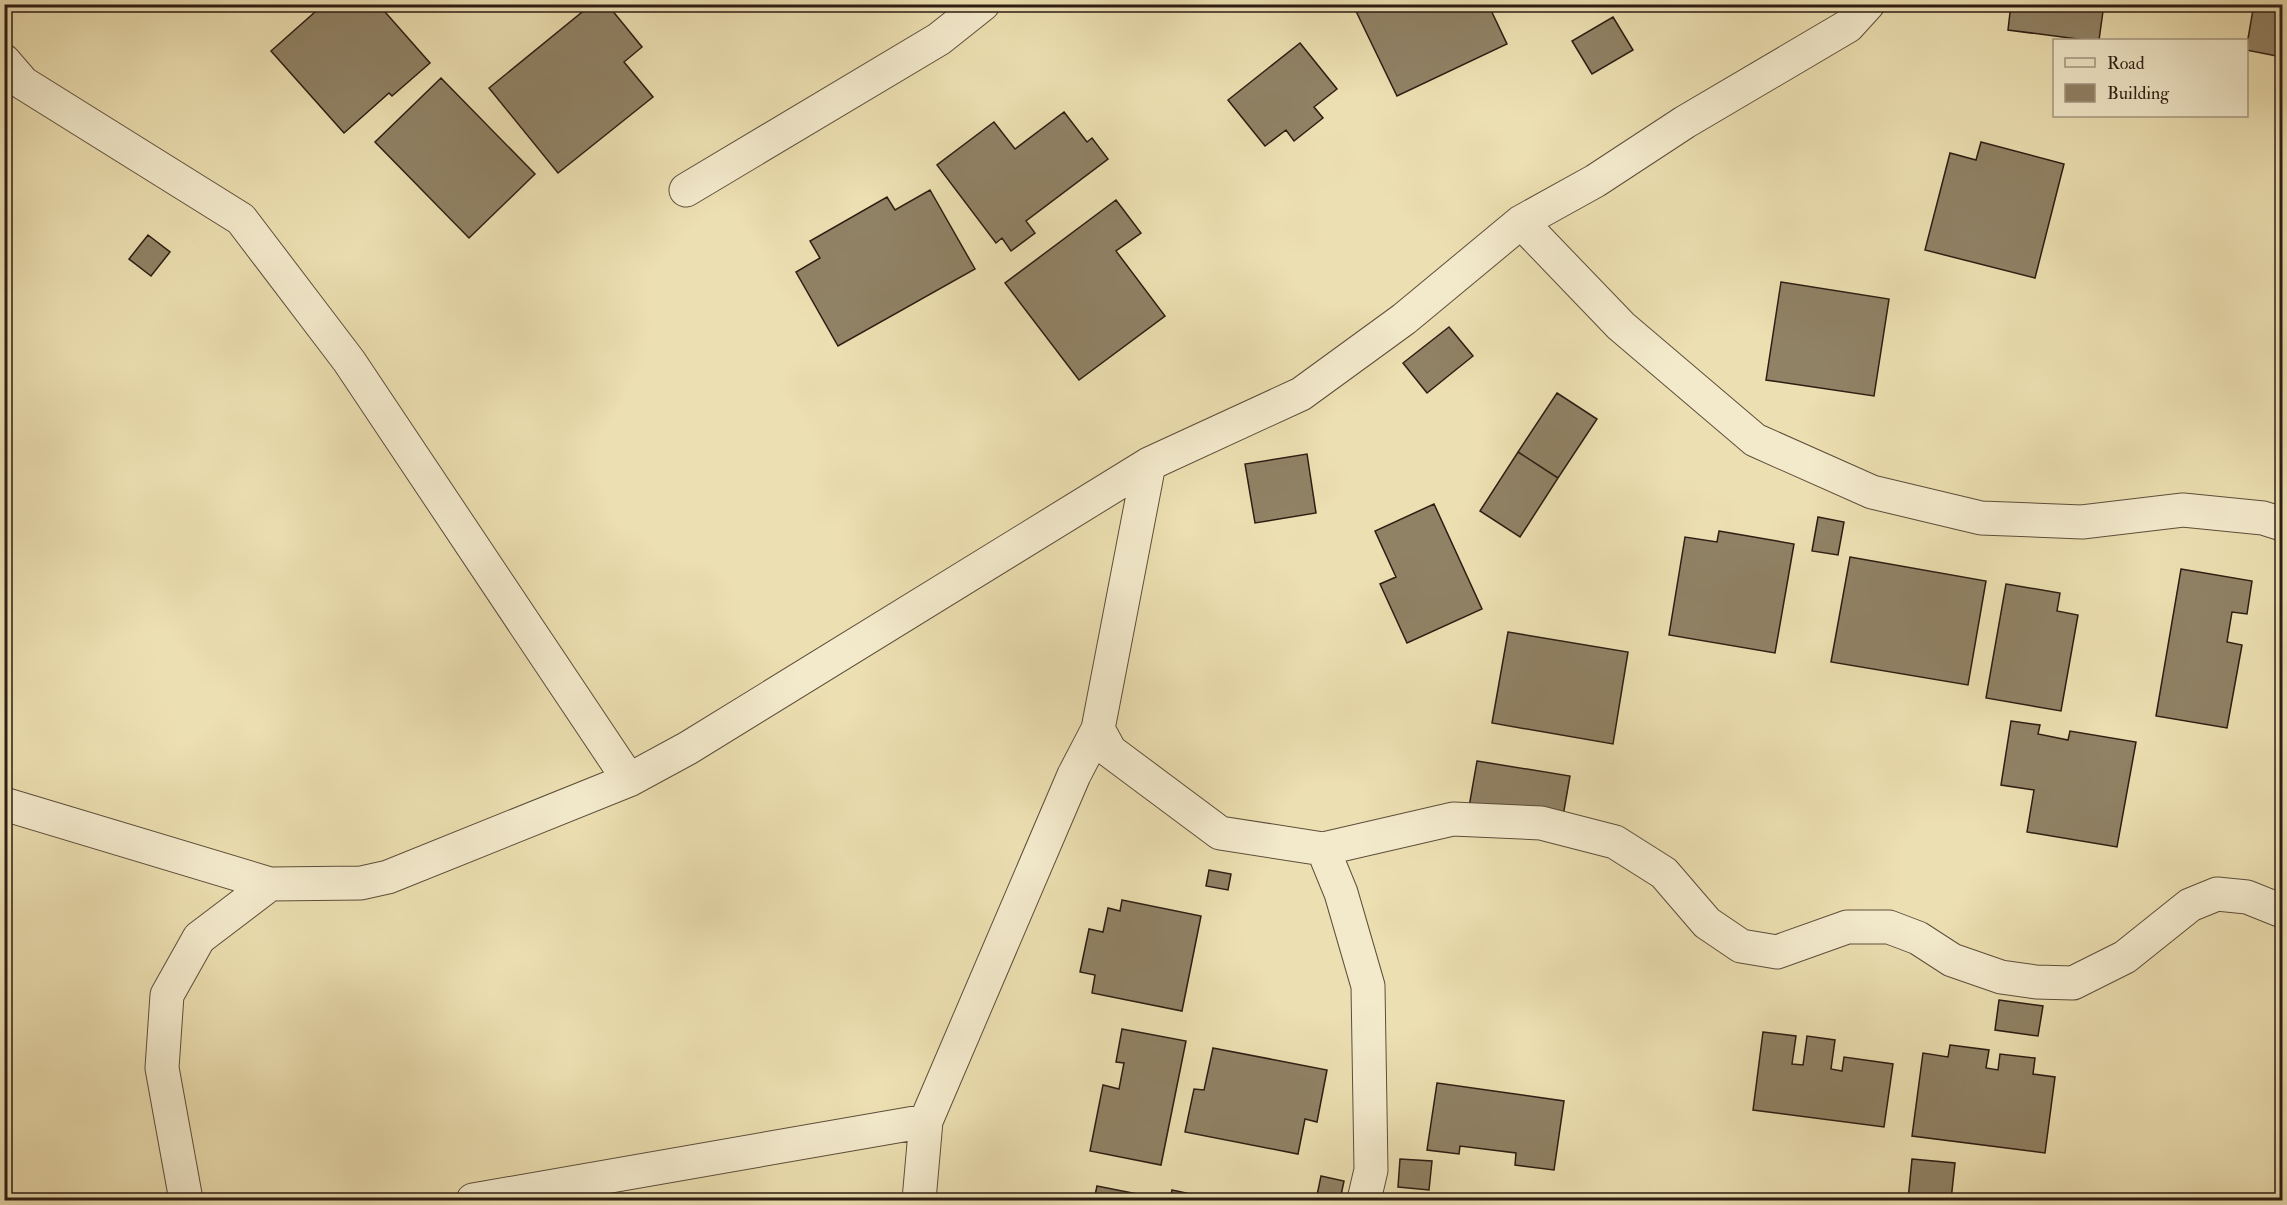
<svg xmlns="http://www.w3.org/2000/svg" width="2287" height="1205" font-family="'IM FELL Double Pica',serif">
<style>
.building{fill:#908265;stroke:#2d1d13;stroke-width:1.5}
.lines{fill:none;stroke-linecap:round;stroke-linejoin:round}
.minor-casing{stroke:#5d4e3a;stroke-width:35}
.minor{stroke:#f3eacc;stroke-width:33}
</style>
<rect width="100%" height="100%" fill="#ecdfb1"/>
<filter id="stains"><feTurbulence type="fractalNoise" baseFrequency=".00333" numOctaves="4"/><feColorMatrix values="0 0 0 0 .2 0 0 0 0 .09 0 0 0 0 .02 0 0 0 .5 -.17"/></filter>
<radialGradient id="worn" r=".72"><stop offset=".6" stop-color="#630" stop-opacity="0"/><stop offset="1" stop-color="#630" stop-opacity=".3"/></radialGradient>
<path class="building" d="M324,4H378L430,63L392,96L389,93L344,133L271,51Z
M592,4H607L642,47L624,62L653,97L558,173L489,88Z
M1488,4L1507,44L1397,96L1353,5Z
M2011,4H2104L2099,40H2085L2008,30Z
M2254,4H2282V57L2246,50Z
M1613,17L1633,50L1592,74L1572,41Z
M1300,43L1337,89L1314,107L1323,118L1294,141L1286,130L1265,146L1228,100Z
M441,78L535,174L469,238L375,142Z
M1064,112L1087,142L1092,138L1108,159L1026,221L1035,233L1011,251L1002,238L996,243L937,165L994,122L1015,149Z
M1981,142L2064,164L2035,278L1925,250L1950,153L1976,160Z
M930,190L975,269L838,346L796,272L820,258L810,241L887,197L895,210Z
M1116,200L1141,233L1116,251L1165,316L1079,380L1005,283Z
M148,235L170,252L151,276L129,259Z
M1781,282L1889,299L1874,396L1766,380Z
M1449,327L1473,356L1427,393L1403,363Z
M1557,393L1597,419L1558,478L1518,452Z
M1518,452L1558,478L1520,537L1480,511Z
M1307,454L1316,513L1255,523L1245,464Z
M1434,504L1482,609L1407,643L1380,584L1396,577L1375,531Z
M1818,517L1844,522L1838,555L1812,551Z
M1719,531L1794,544L1775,653L1669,635L1685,537L1717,542Z
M1850,557L1986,581L1968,685L1831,662Z
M2181,569L2252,581L2247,614L2232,612L2227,642L2242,645L2227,728L2156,716Z
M2006,584L2060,593L2057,611L2078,615L2061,711L1986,698Z
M1508,632L1628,652L1613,744L1492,723Z
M2011,721L2040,725L2038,734L2068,740L2070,731L2136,742L2117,847L2027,832L2034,790L2001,785Z
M1477,761L1570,776L1562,822L1469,807Z
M1209,870L1231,874L1228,890L1206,886Z
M1122,900L1201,916L1182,1011L1092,993L1095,975L1080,972L1089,929L1103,932L1108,908L1120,911Z
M1999,1000L2043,1006L2038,1036L1995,1030Z
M1122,1029L1186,1041L1161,1165L1090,1151L1103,1085L1119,1089L1124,1063L1116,1062Z
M1763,1032L1796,1036L1792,1064L1803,1065L1807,1036L1835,1040L1831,1069L1842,1071L1844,1057L1893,1064L1884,1127L1753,1110Z
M1950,1045L1989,1050L1986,1068L1998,1070L2000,1054L2035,1058L2033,1074L2055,1077L2045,1153L1912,1136L1923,1053L1948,1057Z
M1213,1048L1327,1070L1317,1122L1305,1119L1298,1154L1185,1132L1194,1089L1204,1090Z
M1437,1083L1564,1101L1554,1170L1515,1165L1516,1153L1460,1146L1459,1154L1427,1150Z
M1400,1159L1432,1161L1429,1190L1398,1187Z
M1912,1159L1955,1163L1951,1200H1908Z
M1321,1176L1344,1181L1340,1200H1316Z
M1097,1186L1153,1197L1152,1200H1094Z
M1172,1190L1205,1197L1204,1200H1170Z"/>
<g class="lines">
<defs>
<path id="minor" d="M4,61L23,83L241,219L349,361L629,780
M686,190L939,39L983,4
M1521,222L1621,326L1755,440L1872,492L1981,518L2082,522L2183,510L2263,518L2282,524
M1098,729L1110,751L1220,833L1323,849L1453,819L1541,823L1615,842L1664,873L1707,923L1741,946L1777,952L1847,927H1889L1918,938L1952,960L2001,977L2036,982L2073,983L2125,957L2190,905L2217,894L2247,897L2282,911
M4,804L270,884L361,883L388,877L629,780L688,748L1149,464L1301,394L1404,319L1521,222L1595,181L1685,122L1848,26L1868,4
M1323,849L1341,893L1368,986L1371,1170L1364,1200
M186,1200L162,1068L167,995L199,938L270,884
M473,1200L926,1121
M919,1200L926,1121L1074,775L1098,729L1149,464"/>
</defs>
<use href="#minor" class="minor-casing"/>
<use href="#minor" class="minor"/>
</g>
<rect width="2287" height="1205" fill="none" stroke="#ecdfb1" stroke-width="24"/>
<rect x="6" y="6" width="2275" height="1193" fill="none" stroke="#2d1d13" stroke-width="3"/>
<rect x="12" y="12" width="2263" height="1181" fill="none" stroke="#2d1d13" stroke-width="1.5"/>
<rect x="2053" y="39" width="195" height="78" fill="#f3eacc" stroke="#a49882" stroke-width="1.5"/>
<rect x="2065" y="58" width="30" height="9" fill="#f3eacc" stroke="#a49882" stroke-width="1.5"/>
<text x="2107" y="69" font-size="18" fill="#2d1d13">Road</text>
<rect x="2065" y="84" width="30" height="18" fill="#908265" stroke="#a49882" stroke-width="1.5"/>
<text x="2107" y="99" font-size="18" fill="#2d1d13">Building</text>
<rect width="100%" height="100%" filter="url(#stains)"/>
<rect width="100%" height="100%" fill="url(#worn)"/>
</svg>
